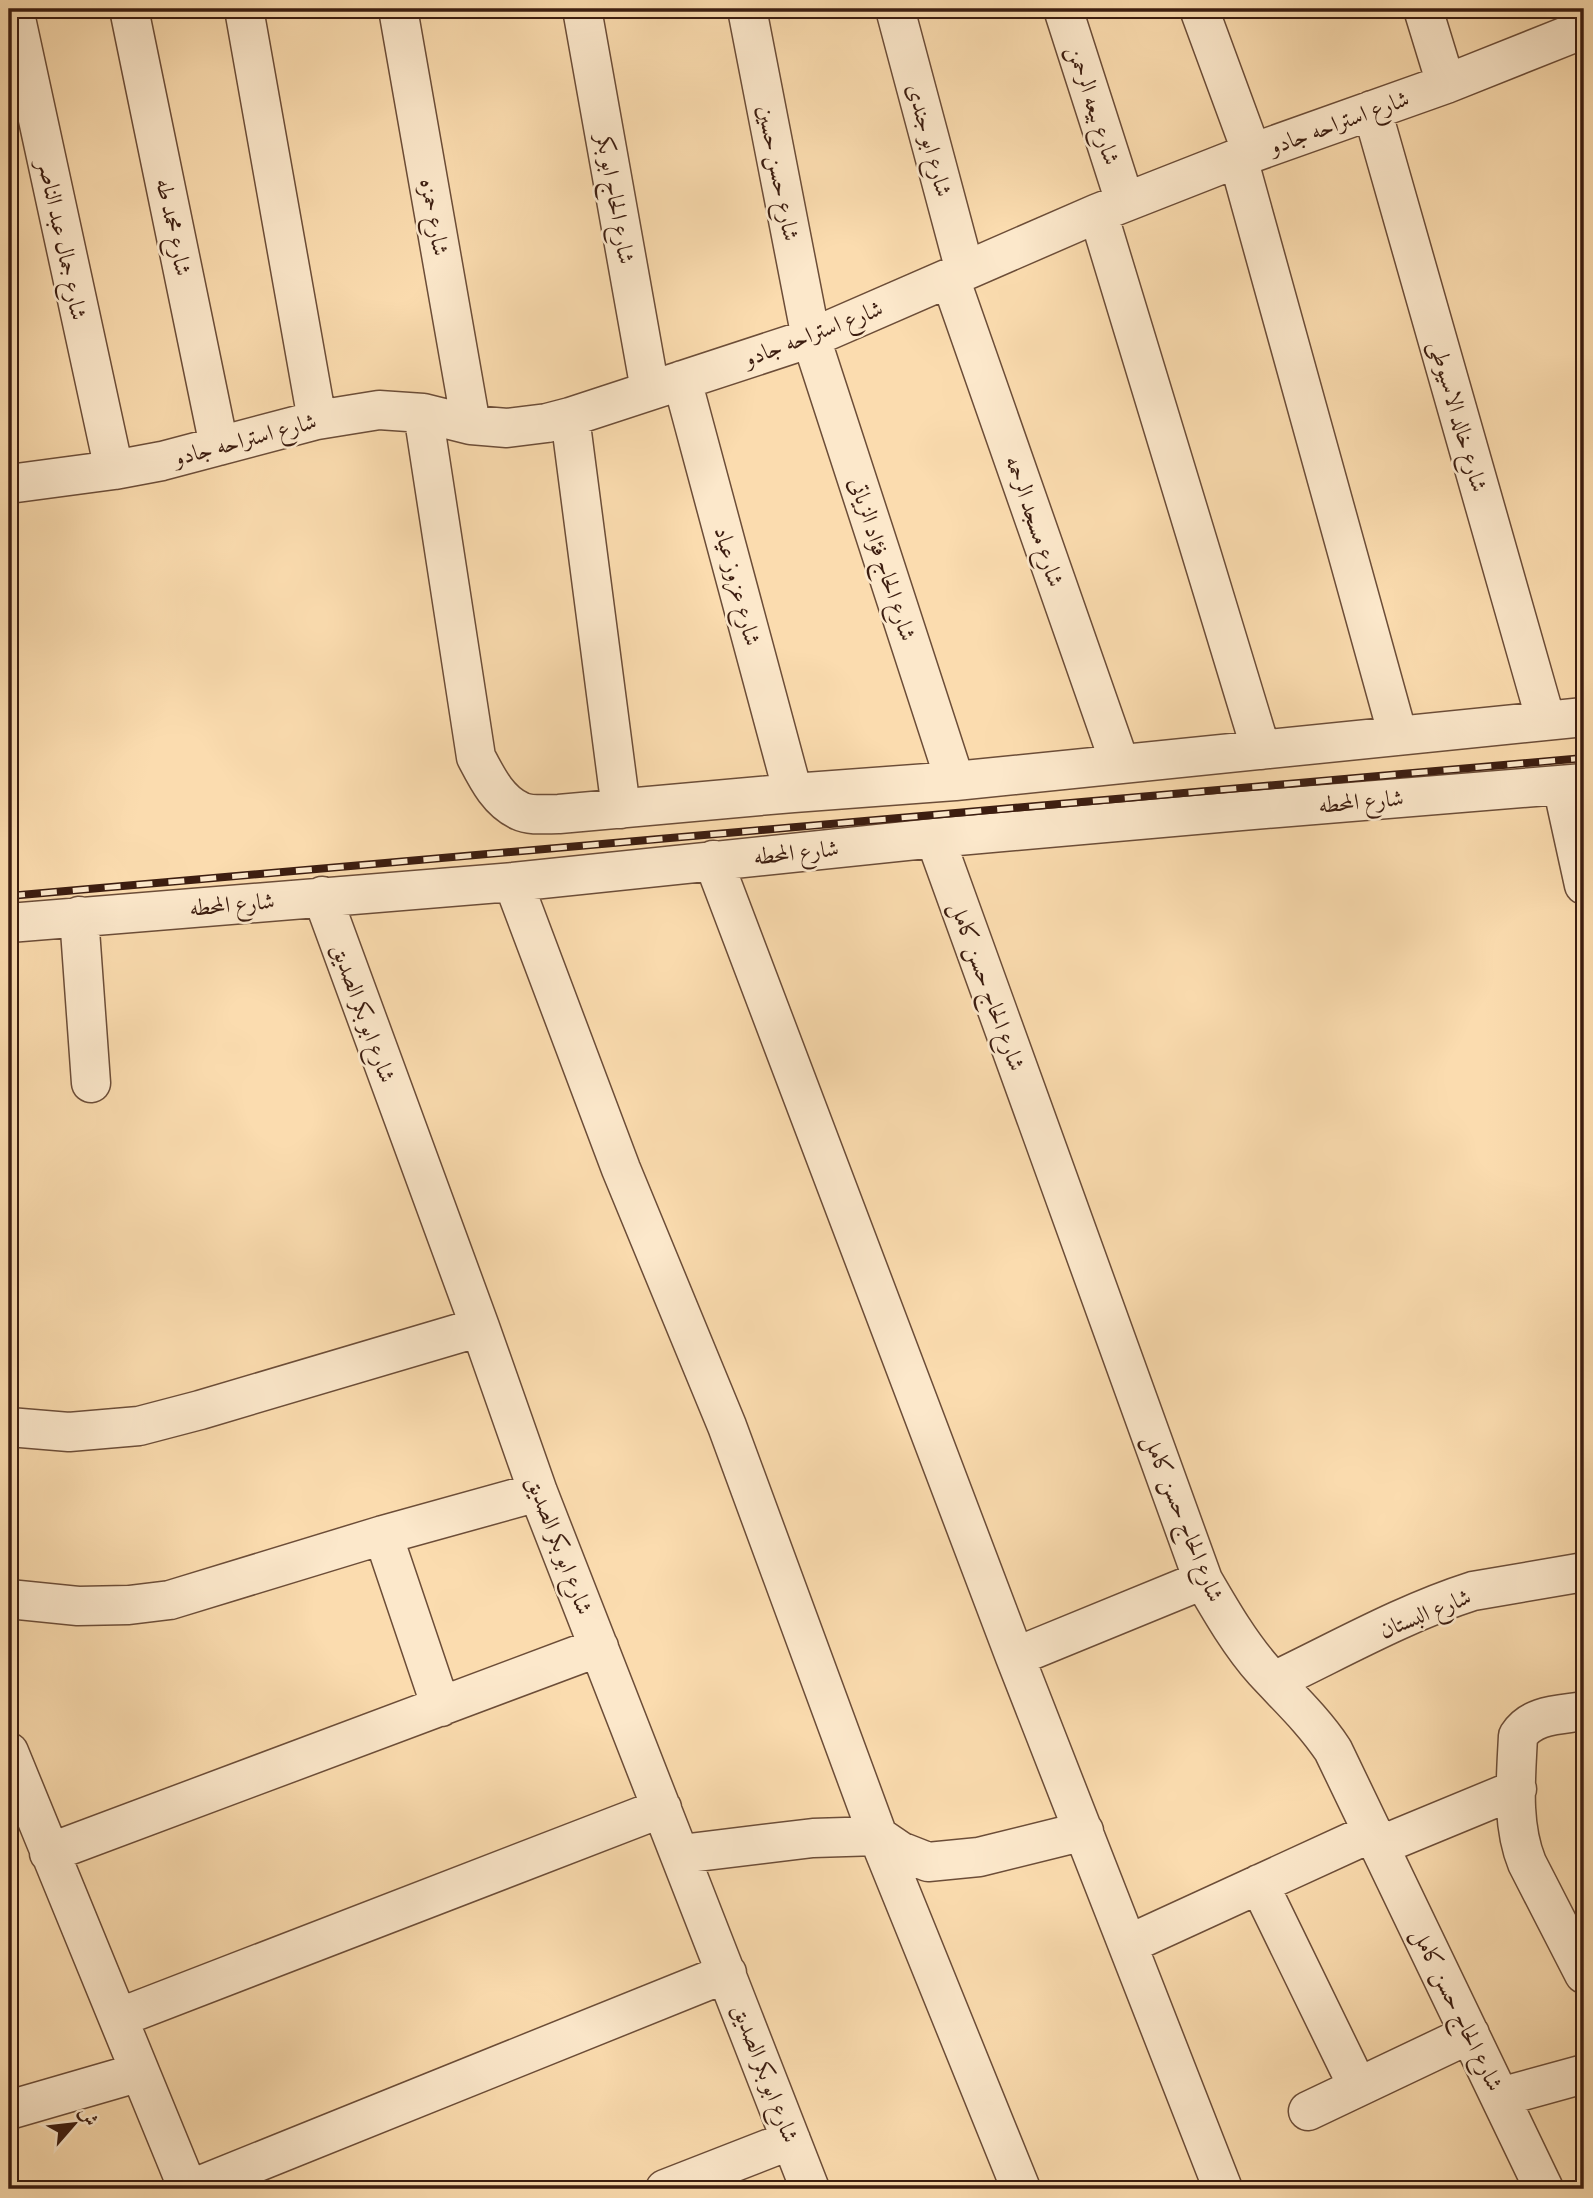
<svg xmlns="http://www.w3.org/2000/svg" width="1593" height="2198" font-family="'IM FELL Double Pica',Amiri,serif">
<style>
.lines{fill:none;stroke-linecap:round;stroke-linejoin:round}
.minor-casing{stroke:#6c4d38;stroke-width:41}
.minor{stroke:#fce8cb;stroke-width:38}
.rail-casing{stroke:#3c1d10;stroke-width:8}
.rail{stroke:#fce8cb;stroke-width:5;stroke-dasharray:16;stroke-linecap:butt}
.labels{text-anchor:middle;stroke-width:5;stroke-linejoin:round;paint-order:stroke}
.street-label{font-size:23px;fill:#3c1d10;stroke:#fce8cb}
</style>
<rect width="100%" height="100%" fill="#fbdcaf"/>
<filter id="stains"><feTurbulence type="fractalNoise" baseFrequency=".00286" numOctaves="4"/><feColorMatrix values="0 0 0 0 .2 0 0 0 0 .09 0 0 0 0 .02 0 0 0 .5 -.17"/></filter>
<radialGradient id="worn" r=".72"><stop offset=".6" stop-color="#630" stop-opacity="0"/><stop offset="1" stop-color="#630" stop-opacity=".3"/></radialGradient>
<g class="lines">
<defs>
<path id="minor" d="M14,9L114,470
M129,9L219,446
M244,9L317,420
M398,9L471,425
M582,9L650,390
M747,9L811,338L955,781
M895,9L965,271
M1063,9L1125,202
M1199,9L1252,153
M1423,9L1446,84
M1372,110L1546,721
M1238,158L1398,736
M1098,213L1261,750
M950,278L1120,764
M682,380L793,793
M423,413L476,757C487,778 498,801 520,811C530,816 547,814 559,814L793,793L955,781L1584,717
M570,417L621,809
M9,484L114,470L162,461L317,420L379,410L423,413L471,425L507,428L547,423L570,417L811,338L1098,213L1238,158L1446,84L1584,29
M1562,785L1584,885
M935,838L1203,1580C1221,1611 1240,1644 1264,1671C1288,1697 1313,1720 1333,1750L1544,2189
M713,860L1015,1657L1223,2189
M513,882L621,1169L727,1426L878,1836L1021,2189
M322,896L480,1327L538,1492L810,2189
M79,916L91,1083
M9,923L513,882L935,838L1241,811L1584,783
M9,1427L69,1432L139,1426L200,1410L480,1327
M383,1535L441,1707
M9,1599L78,1606L129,1605L170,1600L383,1535L538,1492
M1015,1657L1203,1580
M1274,1681C1339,1650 1404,1613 1473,1591L1584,1572
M1584,1711C1559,1715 1532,1714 1518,1736C1516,1778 1511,1824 1527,1863L1584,1974
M9,1752L188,2189
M1379,1846L1517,1789
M49,1853L599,1647
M681,1854L813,1838L878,1836L900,1851L928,1862L979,1857L1084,1831
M1259,1884L1358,2087
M1129,1944L1373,1832
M118,2018L662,1808
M1500,2097L1584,2074
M9,2110L140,2072
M1308,2111L1470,2034
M191,2189L727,1973
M665,2189L791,2140"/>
</defs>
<use href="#minor" class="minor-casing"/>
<use href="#minor" class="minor"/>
<defs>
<path id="rail" d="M9,896L1584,758"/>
</defs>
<use href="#rail" class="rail-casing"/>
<use href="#rail" class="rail"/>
</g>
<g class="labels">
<g class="street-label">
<text transform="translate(1094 105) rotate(72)" y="8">شارع بيعه الرحمن</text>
<text transform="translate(1339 122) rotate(-20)" y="8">شارع استراحه جادو</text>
<text transform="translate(930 140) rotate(75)" y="8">شارع ابو جندى</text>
<text transform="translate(779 173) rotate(79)" y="8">شارع حسن حسين</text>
<text transform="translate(616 199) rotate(80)" y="8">شارع الحاج ابو بكر</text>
<text transform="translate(435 217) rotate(80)" y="8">شارع حمزه</text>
<text transform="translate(174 227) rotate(78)" y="8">شارع محمد طه</text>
<text transform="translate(63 240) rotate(78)" y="8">شارع جمال عبد الناصر</text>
<text transform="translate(813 333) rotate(-21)" y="8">شارع استراحه جادو</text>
<text transform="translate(1459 416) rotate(74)" y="8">شارع خالد الاسيوطى</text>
<text transform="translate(245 439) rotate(-15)" y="8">شارع استراحه جادو</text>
<text transform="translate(1035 521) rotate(71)" y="8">شارع مسجد الرحمه</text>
<text transform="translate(883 559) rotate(72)" y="8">شارع الحاج فؤاد الزياتى</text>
<text transform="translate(738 586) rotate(75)" y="8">شارع عزوز عياد</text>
<text transform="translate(1361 801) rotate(-5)" y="8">شارع المحطه</text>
<text transform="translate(796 852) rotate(-6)" y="8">شارع المحطه</text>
<text transform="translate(232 904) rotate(-5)" y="8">شارع المحطه</text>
<text transform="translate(988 986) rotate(70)" y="8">شارع الحاج حسن كامل</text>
<text transform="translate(364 1013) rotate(70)" y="8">شارع ابو بكر الصديق</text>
<text transform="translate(1184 1518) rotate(68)" y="8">شارع الحاج حسن كامل</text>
<text transform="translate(560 1545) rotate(69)" y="8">شارع ابو بكر الصديق</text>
<text transform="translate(1425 1613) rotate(-22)" y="8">شارع البستان</text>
<text transform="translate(1458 2009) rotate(64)" y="8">شارع الحاج حسن كامل</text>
<text transform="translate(766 2073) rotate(69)" y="8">شارع ابو بكر الصديق</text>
</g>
</g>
<rect width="1593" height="2198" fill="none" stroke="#fbdcaf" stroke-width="35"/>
<rect x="10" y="10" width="1572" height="2177" fill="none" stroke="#3c1d10" stroke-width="3.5"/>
<rect x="18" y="18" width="1558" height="2163" fill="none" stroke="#3c1d10" stroke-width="2"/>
<g transform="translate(74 2124) rotate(62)" stroke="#fce8cb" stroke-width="5" paint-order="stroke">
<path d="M0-5L12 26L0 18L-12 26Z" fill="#3c1d10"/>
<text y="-10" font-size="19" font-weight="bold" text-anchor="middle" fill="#3c1d10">ش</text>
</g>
<rect width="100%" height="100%" filter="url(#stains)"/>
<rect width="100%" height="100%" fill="url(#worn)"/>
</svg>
